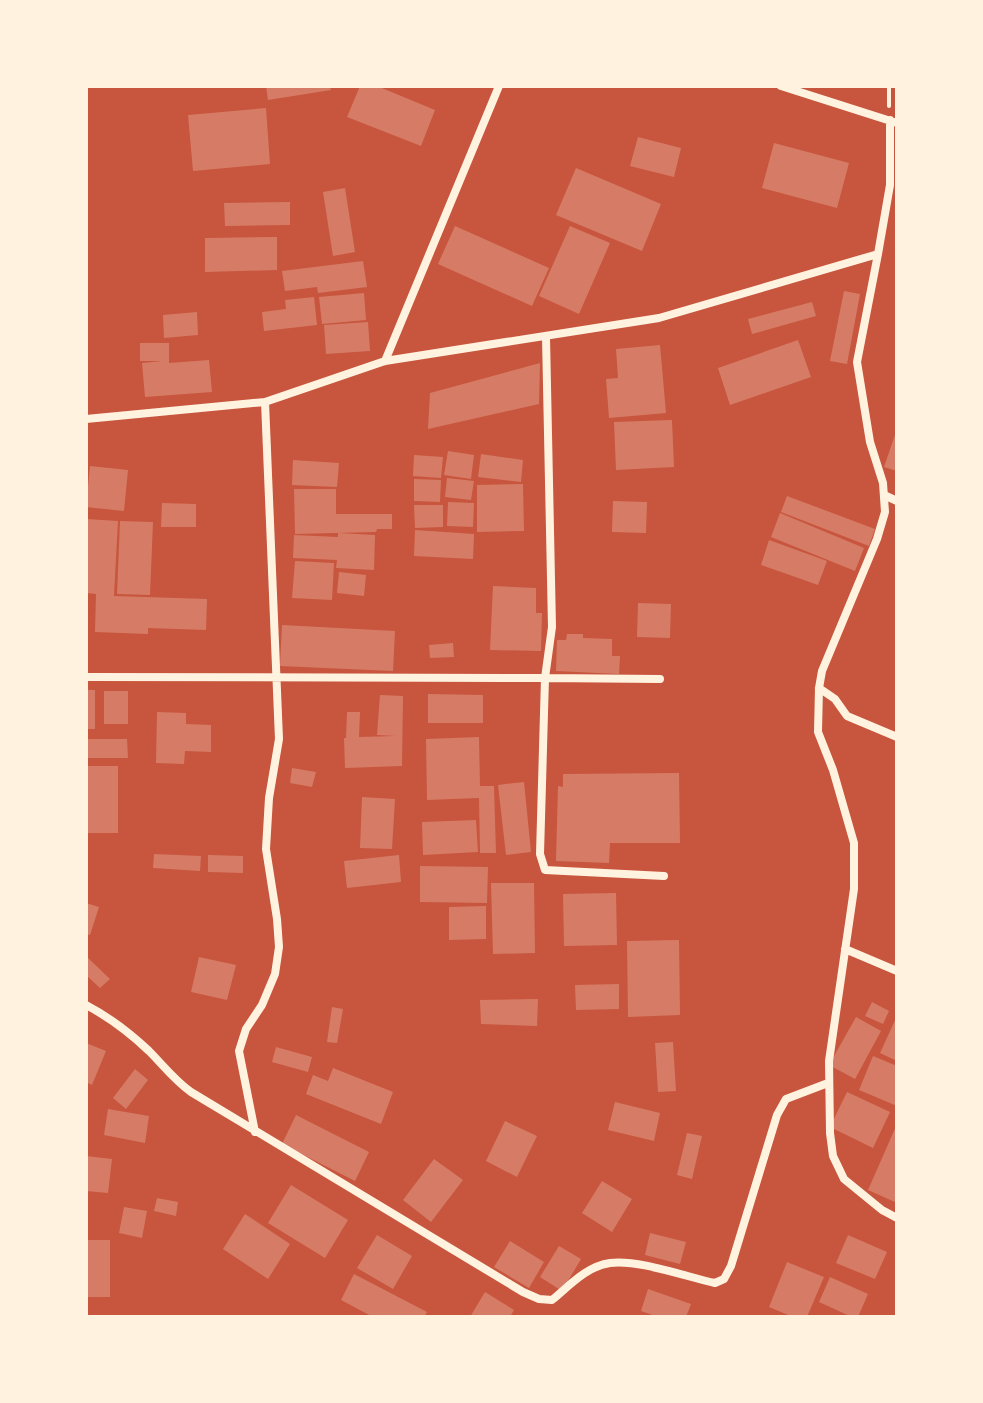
<svg xmlns="http://www.w3.org/2000/svg" width="983" height="1403" font-family="Bitter,serif">
<style>
.building{fill:#d67c66}
.lines{fill:none;stroke-linecap:round;stroke-linejoin:round}
.path{stroke:#fff3e0;stroke-width:4}
.minor{stroke:#fff3e0;stroke-width:8}
</style>
<rect width="100%" height="100%" fill="#c8553d"/>
<path class="building" d="M266,86H330L331,90L268,100Z
M360,86H377L435,110L421,146L347,117Z
M266,108L270,164L193,171L188,115Z
M638,137L681,148L674,177L630,166Z
M774,143L849,163L837,208L762,188Z
M576,168L661,204L642,251L556,215Z
M345,188L355,252L333,256L323,192Z
M290,202V225L225,226L224,203Z
M455,226L549,268L532,306L438,264Z
M570,226L610,243L579,314L539,296Z
M277,237V270L205,272V238Z
M363,261L367,287L318,293L317,287L285,291L282,271Z
M844,291L860,294L847,364L830,361Z
M364,293L366,320L322,324L319,297Z
M314,297L317,325L264,331L262,312L286,309L285,300Z
M812,302L816,316L752,334L748,319Z
M197,312L198,335L164,338L163,315Z
M368,322L370,351L326,354L324,325Z
M798,340L811,377L730,405L718,368Z
M140,343H169V363L209,360L212,392L145,397L142,363L162,361H140Z
M660,345L666,413L609,418L606,379L618,378L616,349Z
M540,363L539,404L428,429L430,393Z
M672,420L674,467L616,470L614,422Z
M897,429V471L884,467Z
M448,451L474,455L471,479L444,475Z
M481,454L523,460L521,482L478,477Z
M414,455L443,457L441,478L413,476Z
M293,460L339,463L337,487L292,485Z
M90,466L128,470L124,511L86,507Z
M447,478L474,481L471,500L445,497Z
M414,479L441,480L440,502L414,501Z
M523,484L524,531L477,532V485Z
M294,489H336V514H392V529H377L376,532L295,534Z
M787,496L875,529L869,546L781,512Z
M613,501L647,502L646,533L612,532Z
M448,502L474,503L473,527L447,526Z
M162,503L196,504V527H161Z
M414,505H443V527L415,528Z
M780,513L864,548L855,571L771,537Z
M86,519L118,521L114,596L207,599L206,630L148,628V634L95,632L96,594L86,593Z
M120,521L153,522L150,595L117,594Z
M415,530L474,534L473,559L414,556Z
M338,533L375,535L374,570L336,568L337,560L293,558L294,535L338,537Z
M769,540L827,561L818,585L761,565Z
M295,561L334,563L332,600L292,598Z
M339,572L366,575L364,596L337,593Z
M493,586L536,588V613H542L541,651L490,650Z
M638,603L671,604L670,638L637,637Z
M282,625L395,631L393,671L280,666Z
M567,634H583V638L612,639V656H620L619,674L556,671L557,640H566Z
M453,643L454,657L430,658L429,645Z
M86,690H95V729H86Z
M104,691H128V724H104Z
M428,694L483,695V723H428Z
M380,695L403,696L402,766L345,768L344,738H346L347,712H360L359,737L396,736L377,735Z
M157,712L186,713V724L211,725V752L185,751L184,764L156,763Z
M479,737L480,786H494L496,853H480L479,798L427,800L426,739Z
M86,739H127L128,758H86Z
M86,766H118V833H86Z
M292,768L316,772L312,787L290,783Z
M679,773L680,843H610L609,863L556,861L558,786L563,787V774Z
M524,782L531,852L506,855L498,785Z
M362,797L395,799L392,849L360,848Z
M476,820L478,852L423,855L422,822Z
M154,854L201,856L200,871L153,868Z
M208,855L243,856V873L208,872Z
M399,855L401,882L347,888L344,861Z
M420,866L488,867L487,903L420,902Z
M491,883H534L535,953L493,954Z
M616,893L617,945L564,946L563,894Z
M86,903L99,907L90,935L86,934Z
M486,906V939L449,940V907Z
M679,940L680,1015L628,1017L627,941Z
M86,956L110,979L100,988L86,975Z
M199,957L236,965L227,1000L191,992Z
M619,984V1009L576,1010L575,985Z
M538,999L537,1026L481,1024L480,1000Z
M872,1002L889,1011L883,1024L865,1016Z
M332,1007L343,1009L337,1043L327,1042Z
M897,1016V1061L880,1053Z
M856,1017L881,1031L855,1079L829,1065Z
M673,1042L676,1091L658,1092L655,1043Z
M86,1043L106,1051L92,1085L86,1082Z
M276,1047L312,1057L308,1072L272,1062Z
M873,1056L897,1066V1106L859,1090Z
M333,1068L393,1092L381,1124L306,1094L313,1075L328,1081Z
M135,1069L148,1080L126,1109L113,1098Z
M847,1092L890,1112L873,1148L830,1127Z
M615,1102L660,1113L654,1141L608,1130Z
M108,1109L149,1116L145,1143L104,1135Z
M296,1115L369,1152L355,1181L282,1144Z
M505,1121L537,1136L517,1177L486,1161Z
M897,1124V1203L868,1190Z
M687,1133L702,1136L692,1179L677,1175Z
M86,1156L112,1159L108,1193L86,1191Z
M434,1159L463,1180L431,1222L403,1200Z
M602,1181L632,1199L612,1232L582,1213Z
M291,1185L348,1220L325,1258L268,1223Z
M157,1198L178,1202L176,1216L154,1211Z
M124,1207L147,1211L142,1238L119,1233Z
M245,1214L290,1244L268,1279L223,1249Z
M650,1233L686,1242L680,1264L645,1255Z
M377,1235L412,1256L393,1289L357,1268Z
M848,1235L887,1252L875,1279L836,1263Z
M86,1240H110V1297H86Z
M510,1241L544,1262L529,1288L494,1267Z
M559,1246L581,1259L562,1291L540,1277Z
M787,1262L824,1277L807,1317H793L769,1307Z
M354,1274L427,1312L424,1317H373L341,1300Z
M830,1277L868,1294L858,1317H852L819,1302Z
M648,1289L691,1304L686,1317H658L641,1311Z
M485,1292L514,1310L510,1317H470Z"/>
<g class="lines">
<path class="path" d="M889,86V106"/>
<path class="minor" d="M781,86L897,123
M878,254L857,362L870,442L883,483L885,512L877,539L822,671L819,688L818,732L833,770L854,843V889L829,1061L830,1133L833,1156L844,1179L882,1210L897,1218
M385,361L499,86
M86,419L265,402L385,361L659,318L878,254L890,185V120
M884,495L897,501
M86,677L545,678L552,627L546,337
M660,679L545,678L540,854L545,870L664,876
M819,688L835,699L847,716L897,737
M845,949L897,971
M86,1005C109,1017 130,1033 149,1051C163,1065 174,1080 191,1092L523,1292L539,1299L552,1300C569,1286 587,1266 610,1263C637,1259 687,1277 715,1283L724,1279L731,1266L777,1115L786,1099L828,1083
M255,1132L239,1051L246,1029L262,1005L275,974L279,947L277,919L266,849L269,798L279,739L265,402"/>
</g>
<rect width="983" height="1403" fill="none" stroke="#fff3e0" stroke-width="176"/>
</svg>
